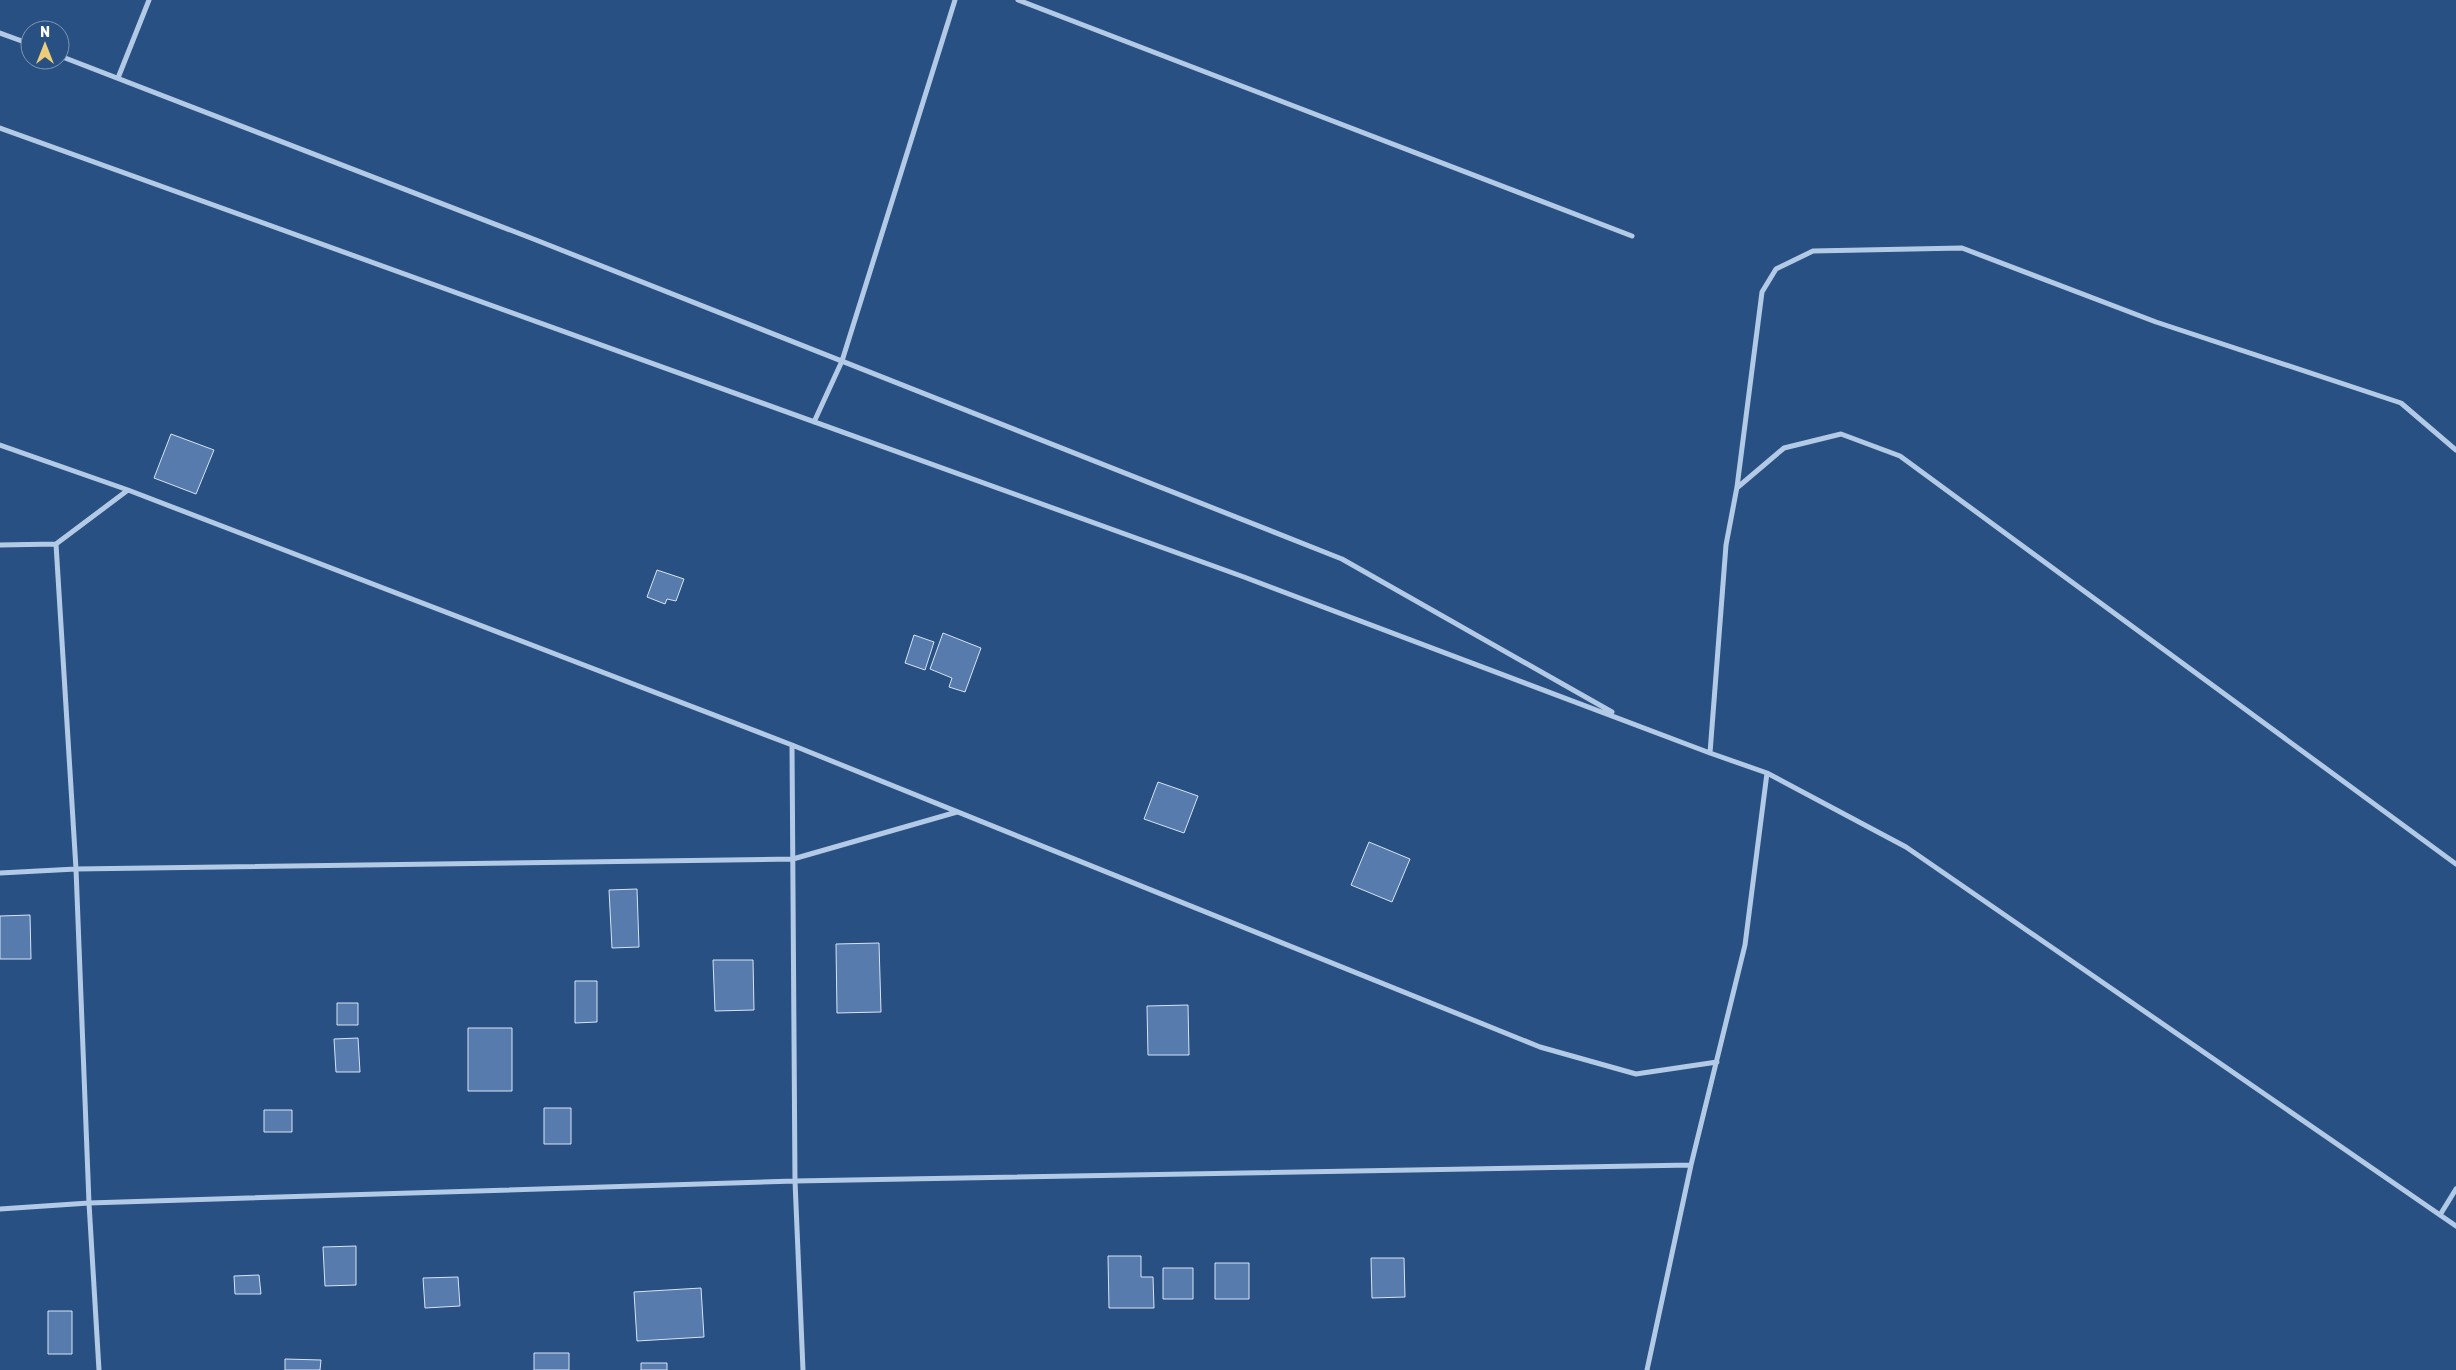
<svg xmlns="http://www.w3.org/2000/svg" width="2456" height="1370" font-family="Rubik,sans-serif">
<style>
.building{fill:#567bac;stroke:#d6e4f5}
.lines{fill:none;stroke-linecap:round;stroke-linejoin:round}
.street{stroke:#b3cae6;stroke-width:5}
</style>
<rect width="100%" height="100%" fill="#295083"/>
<path class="building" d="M171,434L214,450L196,494L154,478Z
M657,570L684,579L676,601L667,599L665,604L647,597Z
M943,633L981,648L965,692L949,687L952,678L930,669Z
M914,635L934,642L925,670L905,663Z
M1158,782L1198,796L1184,833L1144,819Z
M1369,842L1410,859L1392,902L1351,885Z
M637,889L639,947L612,948L609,890Z
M30,915L31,959H0V916Z
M879,943L881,1012L837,1013L836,944Z
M713,960H753L754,1010L715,1011Z
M575,981H597V1022L575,1023Z
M337,1003H358V1025H337Z
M1188,1005L1189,1055H1148L1147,1006Z
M468,1028H512V1091H468Z
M358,1038L360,1072H336L334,1039Z
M544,1108H571V1144H544Z
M264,1110H292V1132H264Z
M356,1246V1285L325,1286L323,1247Z
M1108,1256H1141V1277H1153L1154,1308H1109Z
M1371,1258H1404L1405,1297L1372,1298Z
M1215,1263H1249V1299H1215Z
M1163,1268H1193V1299H1163Z
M259,1275L261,1294H235L234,1276Z
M458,1277L460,1306L425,1308L423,1278Z
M701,1288L704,1337L637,1341L634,1292Z
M48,1311H72V1354H48Z
M534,1353H569V1370H534Z
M285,1359L321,1360L320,1370H285Z
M641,1363H667V1370H641Z"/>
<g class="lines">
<path class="street" d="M1018,0L1632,236
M0,33L30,44
M60,56L536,240L1342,559L1612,712
M118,78L149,0
M0,128L1244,577L1710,753L1767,773L1906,847L2456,1226
M814,422L842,361L955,0
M0,445L128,490
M1738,487L1784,448L1841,434L1900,456L2456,864
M56,544L76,869L89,1203L99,1370
M0,545L56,544L128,490L792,745L1540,1047L1636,1074L1717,1062
M792,745L795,1181L803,1370
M1710,753L1726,545L1737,487L1762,292L1776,269L1813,251L1962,248L2156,322L2401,403L2456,450
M0,873L76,869L793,859L957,812
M0,1209L89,1203L795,1181L1691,1165
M2440,1215L2456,1189
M1647,1370L1691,1165L1745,945L1767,773"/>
</g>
<g transform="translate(45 45)"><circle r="24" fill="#295083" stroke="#7f96b5"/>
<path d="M0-4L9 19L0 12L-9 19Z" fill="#edcd7a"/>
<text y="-8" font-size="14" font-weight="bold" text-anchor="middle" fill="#ffffff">N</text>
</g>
</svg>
